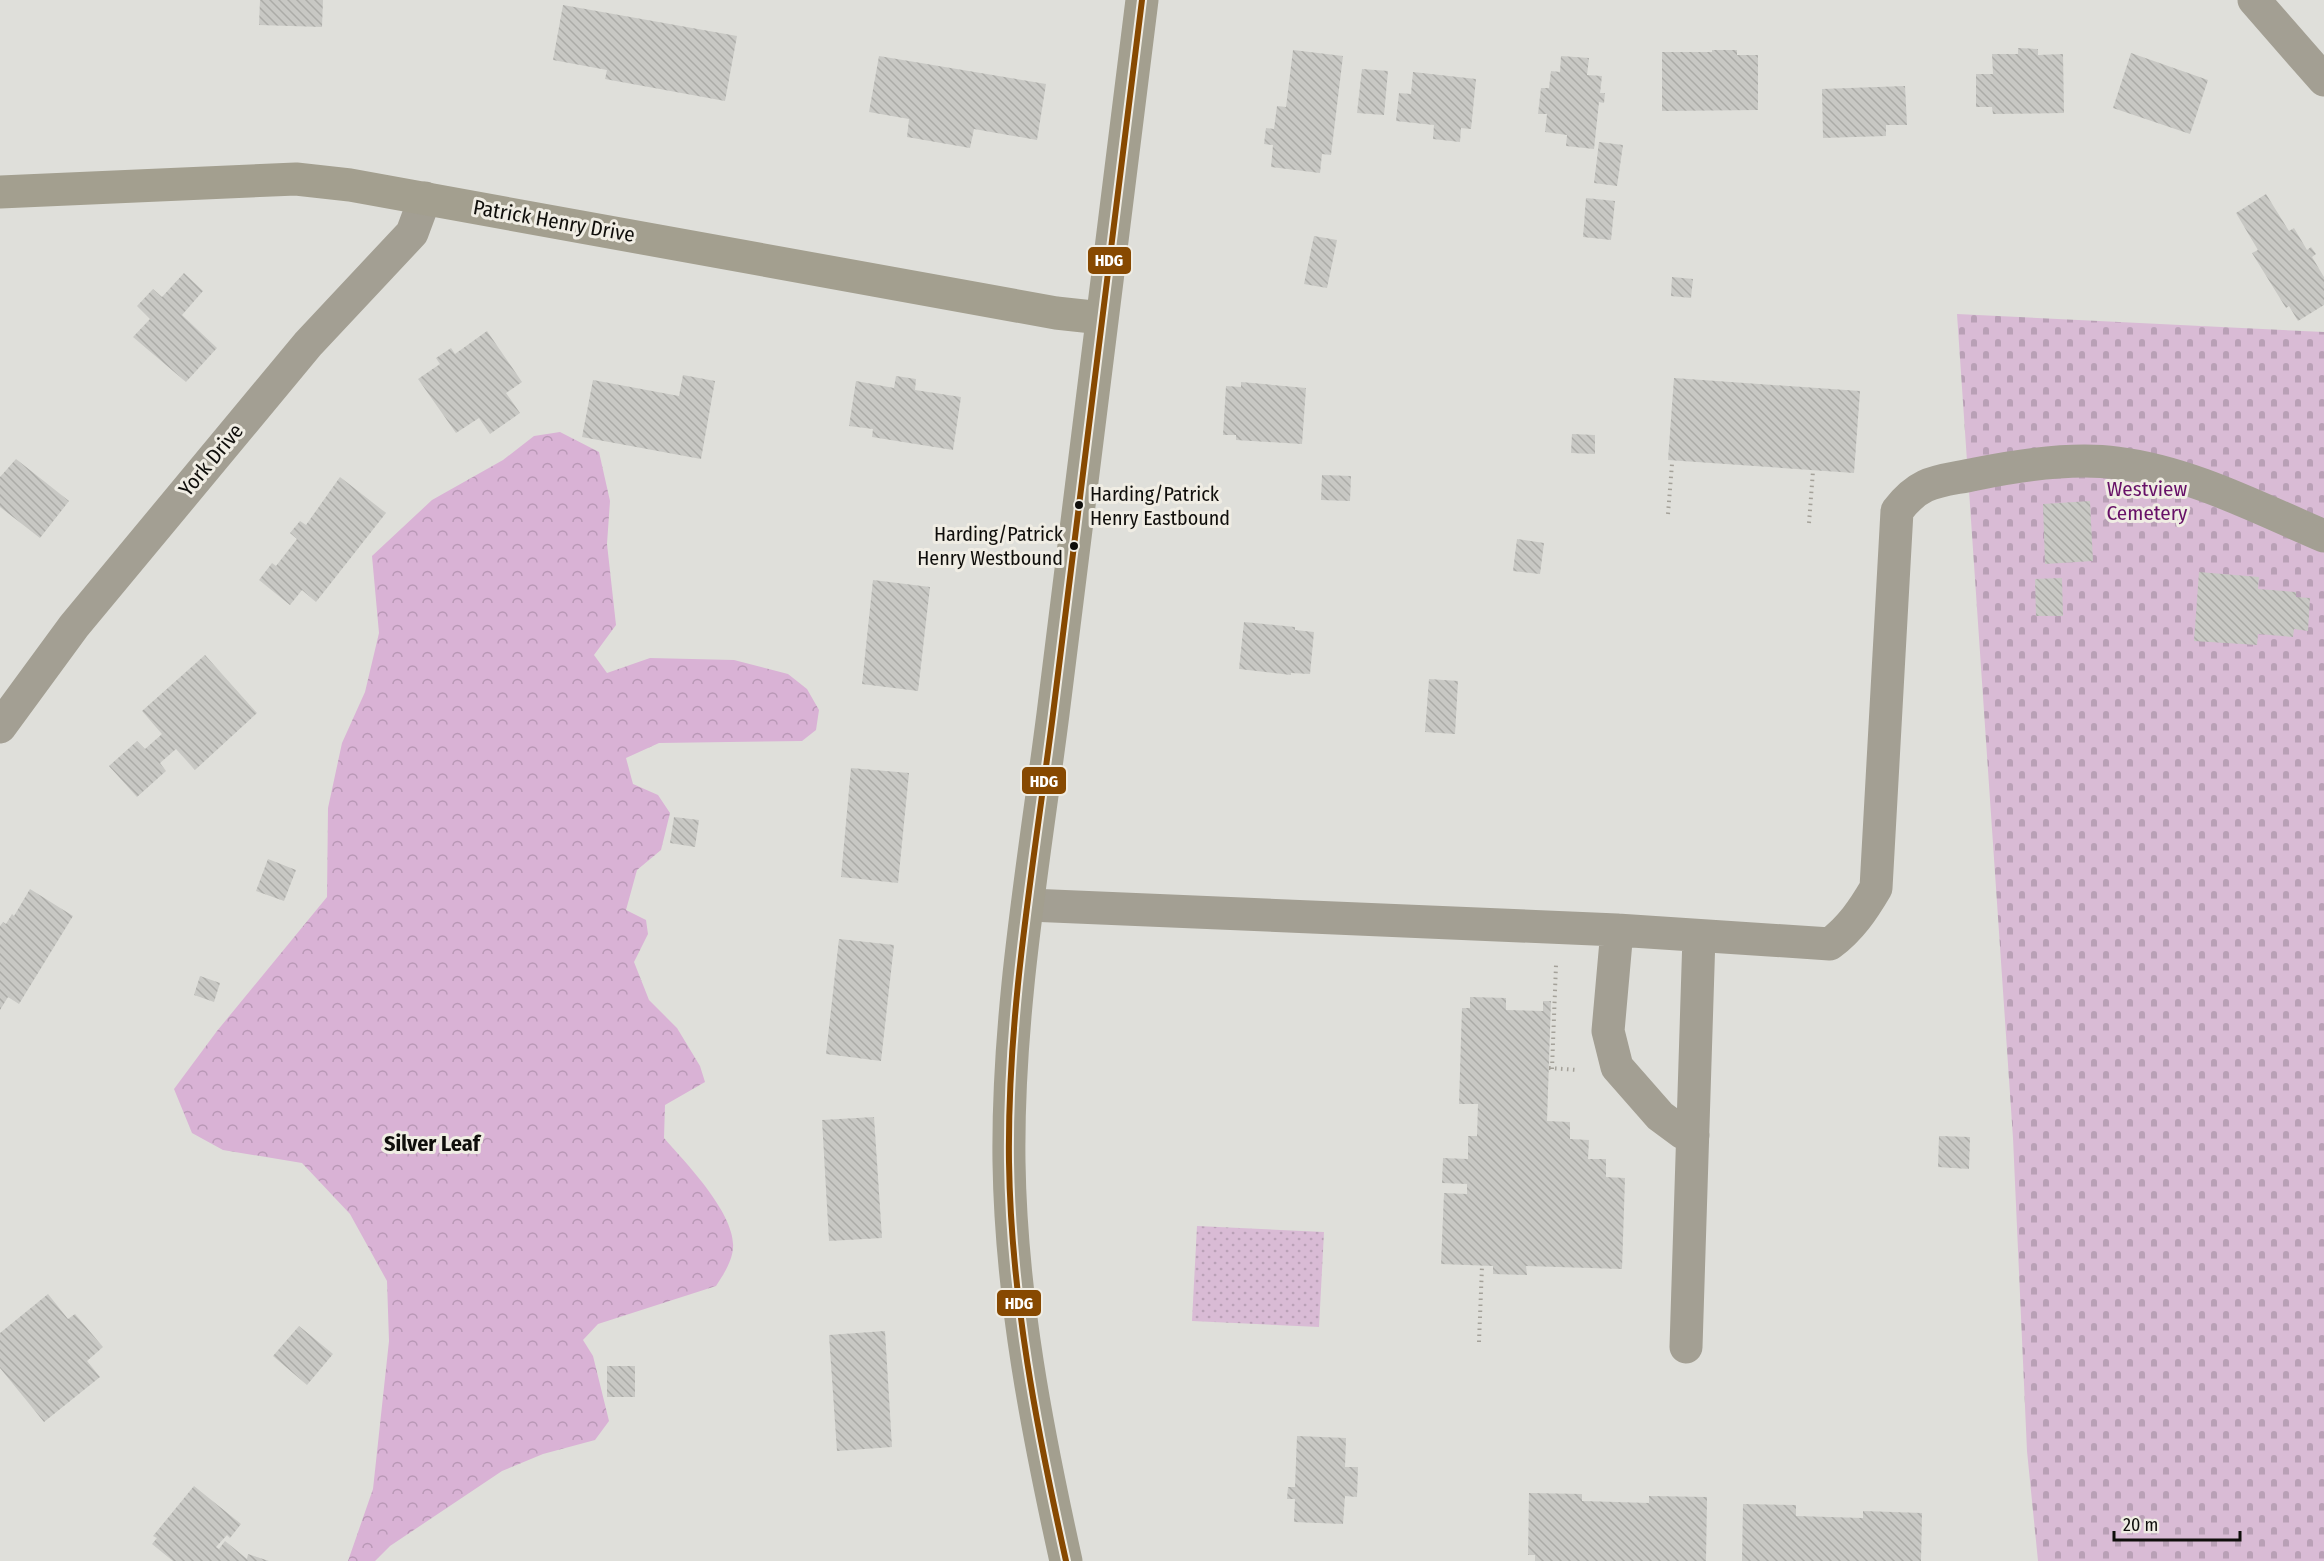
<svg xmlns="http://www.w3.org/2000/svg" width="2324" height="1561" font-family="'Fira Sans Condensed',sans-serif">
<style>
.forest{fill:url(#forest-crowns)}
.cemetery{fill:url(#cemetery-stones)}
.park{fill:url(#park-dots)}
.building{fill:url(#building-back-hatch)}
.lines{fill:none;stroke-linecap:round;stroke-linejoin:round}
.path{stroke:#a4a199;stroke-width:4;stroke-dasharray:1.5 4.5;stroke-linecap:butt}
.minor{stroke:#a39f93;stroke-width:33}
.major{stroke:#a39f8f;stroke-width:33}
.bus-1-casing{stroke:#f0ede4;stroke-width:10}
.bus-1{stroke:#874901;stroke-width:6}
.bus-dot{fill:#0f0e0b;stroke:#f0ede4;stroke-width:2}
.labels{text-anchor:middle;stroke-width:6;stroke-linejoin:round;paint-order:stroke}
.bus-label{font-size:20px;fill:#0f0e0b;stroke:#f0ede4;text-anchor:start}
.street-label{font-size:21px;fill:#0f0e0b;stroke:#f0ede4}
.park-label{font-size:21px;fill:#671067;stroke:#f0ede4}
.neighbourhood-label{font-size:22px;font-weight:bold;fill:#0f0e0b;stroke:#f0ede4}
.line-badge{stroke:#f0ede4;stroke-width:2}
.badge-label{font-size:16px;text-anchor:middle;font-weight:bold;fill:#fff}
</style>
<defs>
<pattern id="forest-crowns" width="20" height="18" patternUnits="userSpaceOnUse" patternTransform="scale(1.5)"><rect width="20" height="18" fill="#d9b2d5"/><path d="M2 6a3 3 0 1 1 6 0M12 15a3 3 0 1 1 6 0" fill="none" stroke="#b998b6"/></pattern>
<pattern id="cemetery-stones" width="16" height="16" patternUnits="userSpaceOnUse" patternTransform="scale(1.5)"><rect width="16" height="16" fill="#d9bbd5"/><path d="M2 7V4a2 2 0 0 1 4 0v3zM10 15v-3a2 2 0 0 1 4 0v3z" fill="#b9a0b6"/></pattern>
<pattern id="park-dots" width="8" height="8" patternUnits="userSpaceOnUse" patternTransform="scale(1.5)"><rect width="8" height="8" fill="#d9bbd5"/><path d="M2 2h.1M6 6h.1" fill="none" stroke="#b9a0b6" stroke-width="1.8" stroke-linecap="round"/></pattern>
<pattern id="building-back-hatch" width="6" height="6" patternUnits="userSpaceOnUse" patternTransform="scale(1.5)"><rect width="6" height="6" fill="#c8c8c4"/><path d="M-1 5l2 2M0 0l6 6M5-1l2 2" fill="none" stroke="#ababa7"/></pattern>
</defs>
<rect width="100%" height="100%" fill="#dfdfda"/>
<path class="forest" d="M560,432L599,452L610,501L607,544L616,625L594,655L607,673L650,658L734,660L788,674L807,689L819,710L816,730L802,741L659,743L626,758L633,784L658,795L670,813L661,850L637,870L626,910L646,920L648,934L634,962L649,1000L677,1028L700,1066L705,1082L665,1105L664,1138C685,1162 736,1214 733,1248C732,1262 723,1275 716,1286L598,1324L583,1340L593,1356L609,1421L595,1440L543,1454L502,1471L390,1546L375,1561H348L373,1489L389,1341L387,1281L350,1214L302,1163L223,1150L192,1133L174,1089L217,1031L327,897L328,808L342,743L365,692L379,633L372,556L432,500L503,460L534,436Z"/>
<path class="cemetery" d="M1957,314L2324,332V1561H2038L2027,1451L2013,1138Z"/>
<path class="park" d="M1197,1226L1324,1232L1319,1327L1192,1321Z"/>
<path class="building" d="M260,0H323L322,27L259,25Z
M563,5L737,36L725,101L605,79L607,70L553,60Z
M2018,48L2038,49V55L2063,54L2064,113L1993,114L1992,107H1976V74H1993L1992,54H2018Z
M1293,50L1343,56L1331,155L1322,154L1320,173L1271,167L1273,145L1264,144L1266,128L1274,129L1277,106L1286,107Z
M1712,50H1737V55H1758V110L1662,111V52H1712Z
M2131,53L2208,80L2190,134L2113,108Z
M879,56L1046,84L1037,140L974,129L970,148L907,137L909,119L869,112Z
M1561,56L1589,58L1587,75L1602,76L1600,93H1605L1604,103L1599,102L1594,149L1566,146L1567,135L1545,132L1547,114H1538L1541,88H1549L1551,71L1560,72Z
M1362,69L1388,71L1384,115L1357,113Z
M1413,72L1476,79L1471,129L1461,128L1460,142L1433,139L1434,125L1396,121L1399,93L1411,94Z
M1905,86L1907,125H1886V136L1823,138L1822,89Z
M1599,142L1623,145L1617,186L1594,183Z
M2266,194L2289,231L2294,228L2307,250L2311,247L2316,254L2312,257L2324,277V305L2298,321L2289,306L2286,308L2252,253L2258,250L2236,213Z
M1586,198L1615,201L1611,240L1583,237Z
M1314,236L1337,240L1327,288L1304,284Z
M184,273L203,291L182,315L217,348L186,382L133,337L150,319L137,306L153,289L162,297Z
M1672,277L1693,279L1691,298L1671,296Z
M487,331L522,382L506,393L520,413L490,434L479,418L456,433L418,379L440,364L436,358L451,348L455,354Z
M683,375L715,381L701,459L582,437L593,380L679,396Z
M896,376L916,379L915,390L961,397L953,450L872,437L873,429L849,426L856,381L894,388Z
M1674,378L1860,391L1854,473L1668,460Z
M1241,382L1306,388L1302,444L1236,440V435H1223L1226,386L1241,387Z
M1572,434L1595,435V454L1571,453Z
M16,459L69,501L40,538L0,507V477Z
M1322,475L1351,476L1350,501L1321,500Z
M340,477L386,513L316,602L302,590L290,605L259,580L272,563L276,566L297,539L290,533L300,521L306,525Z
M2090,501L2093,561L2045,564L2043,504Z
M1517,539L1544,543L1540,574L1513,571Z
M2199,572L2259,577L2258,589L2296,592V597L2310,598L2308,631L2294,629L2293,637L2258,634L2257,645L2194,641Z
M2062,578L2063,616H2036L2035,579Z
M873,580L930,587L918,691L862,684Z
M1244,622L1295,627V630L1314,632L1310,674L1291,673V675L1239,669Z
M205,655L257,713L195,770L176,749L160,763L166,771L137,797L109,766L137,741L145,749L162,734L142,711Z
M1429,679L1458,681L1455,734L1425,732Z
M851,768L909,773L898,883L841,877Z
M674,817L699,820L695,847L670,843Z
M268,859L296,870L284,901L256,891Z
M30,889L73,916L19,1004L8,997L0,1010V926L3,922L6,924L12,914L14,916Z
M839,939L894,945L881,1061L826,1054Z
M200,976L220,983L214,1002L194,995Z
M1470,997L1506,998V1010L1543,1011V1001H1551L1547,1121L1570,1122V1139L1589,1140L1588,1159H1606V1177L1625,1178L1622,1269L1526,1266L1527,1275L1493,1274V1266L1441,1264L1444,1193L1467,1194V1184L1442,1183L1443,1158L1468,1159V1136H1477L1478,1104H1459L1462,1008H1470Z
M874,1117L882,1238L829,1241L822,1120Z
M1939,1136L1970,1137L1969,1169L1938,1167Z
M48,1294L68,1319L75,1314L103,1347L87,1361L100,1377L44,1422L0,1368V1333Z
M299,1326L333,1354L307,1385L273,1356Z
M885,1331L892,1447L837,1451L829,1335Z
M607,1366H635V1397H607Z
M1297,1436L1346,1438L1345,1467H1358L1357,1497L1345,1496L1343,1524L1294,1522L1295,1499H1287L1288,1487H1295Z
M194,1486L241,1524L230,1538L227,1535L216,1547L219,1549L225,1541L247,1559L248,1554L269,1561H173L152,1544L157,1538L153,1536Z
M1529,1493L1582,1494V1501L1649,1503V1496L1707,1497L1706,1561H1535V1555H1528Z
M1743,1504L1796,1505V1516L1863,1518V1511L1922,1513L1921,1561H1742Z"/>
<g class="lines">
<path class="path" d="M1668,514L1672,464
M1809,523L1813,471
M1549,1068L1578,1070
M1552,1069L1556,965
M1479,1342L1482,1266"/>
<path class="minor" d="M2254,0L2324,80
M0,727L74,626L308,344L412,233L425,198
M1029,905L1617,930L1830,944C1851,928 1863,910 1876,888L1897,511C1921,479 1939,482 1976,474C2020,465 2073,457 2117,463C2190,472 2258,508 2324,536
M1617,930L1608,1031L1617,1067L1660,1116L1683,1133L1693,1135
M1686,1347L1699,936"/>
<path class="major" d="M0,192L296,179L350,185L1056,313L1102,318
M1066,1561C1037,1430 1011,1297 1009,1162C1007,1013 1034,862 1053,714C1082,476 1112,238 1142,0"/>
<defs>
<path id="bus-1" d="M1066,1561C1037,1430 1011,1297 1009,1162C1007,1012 1034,863 1053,714C1083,476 1112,238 1142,0"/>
</defs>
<use href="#bus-1" class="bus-1-casing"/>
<use href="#bus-1" class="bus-1"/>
</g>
<g class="bus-dot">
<circle cx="1079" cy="505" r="5"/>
<circle cx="1074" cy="546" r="5"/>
</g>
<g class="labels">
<g class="bus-label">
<text x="1090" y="501">Harding/Patrick<tspan x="1090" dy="24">Henry Eastbound</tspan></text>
<text x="1063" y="541" text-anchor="end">Harding/Patrick<tspan x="1063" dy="24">Henry Westbound</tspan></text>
</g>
<g class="street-label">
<text transform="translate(554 221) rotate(10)" y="7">Patrick Henry Drive</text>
<text transform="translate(211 460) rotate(-50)" y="7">York Drive</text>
</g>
<g class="park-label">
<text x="2147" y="496">Westview<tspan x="2147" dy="24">Cemetery</tspan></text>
</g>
<g class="neighbourhood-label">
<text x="432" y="1151">Silver Leaf</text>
</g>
</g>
<g class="line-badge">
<rect x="1087" y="246" width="45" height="29" rx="6" fill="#874901"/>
<rect x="1021" y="766" width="46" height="29" rx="6" fill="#874901"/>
<rect x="996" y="1289" width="46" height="28" rx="6" fill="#874901"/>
</g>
<g class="badge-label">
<text x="1109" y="266">HDG</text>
<text x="1044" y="787">HDG</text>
<text x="1019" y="1309">HDG</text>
</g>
<path d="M2114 1531v9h126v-9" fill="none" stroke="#0f0e0b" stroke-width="3"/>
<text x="2123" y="1531" font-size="18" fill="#0f0e0b" stroke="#f0ede4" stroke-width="4.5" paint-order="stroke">20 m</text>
</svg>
